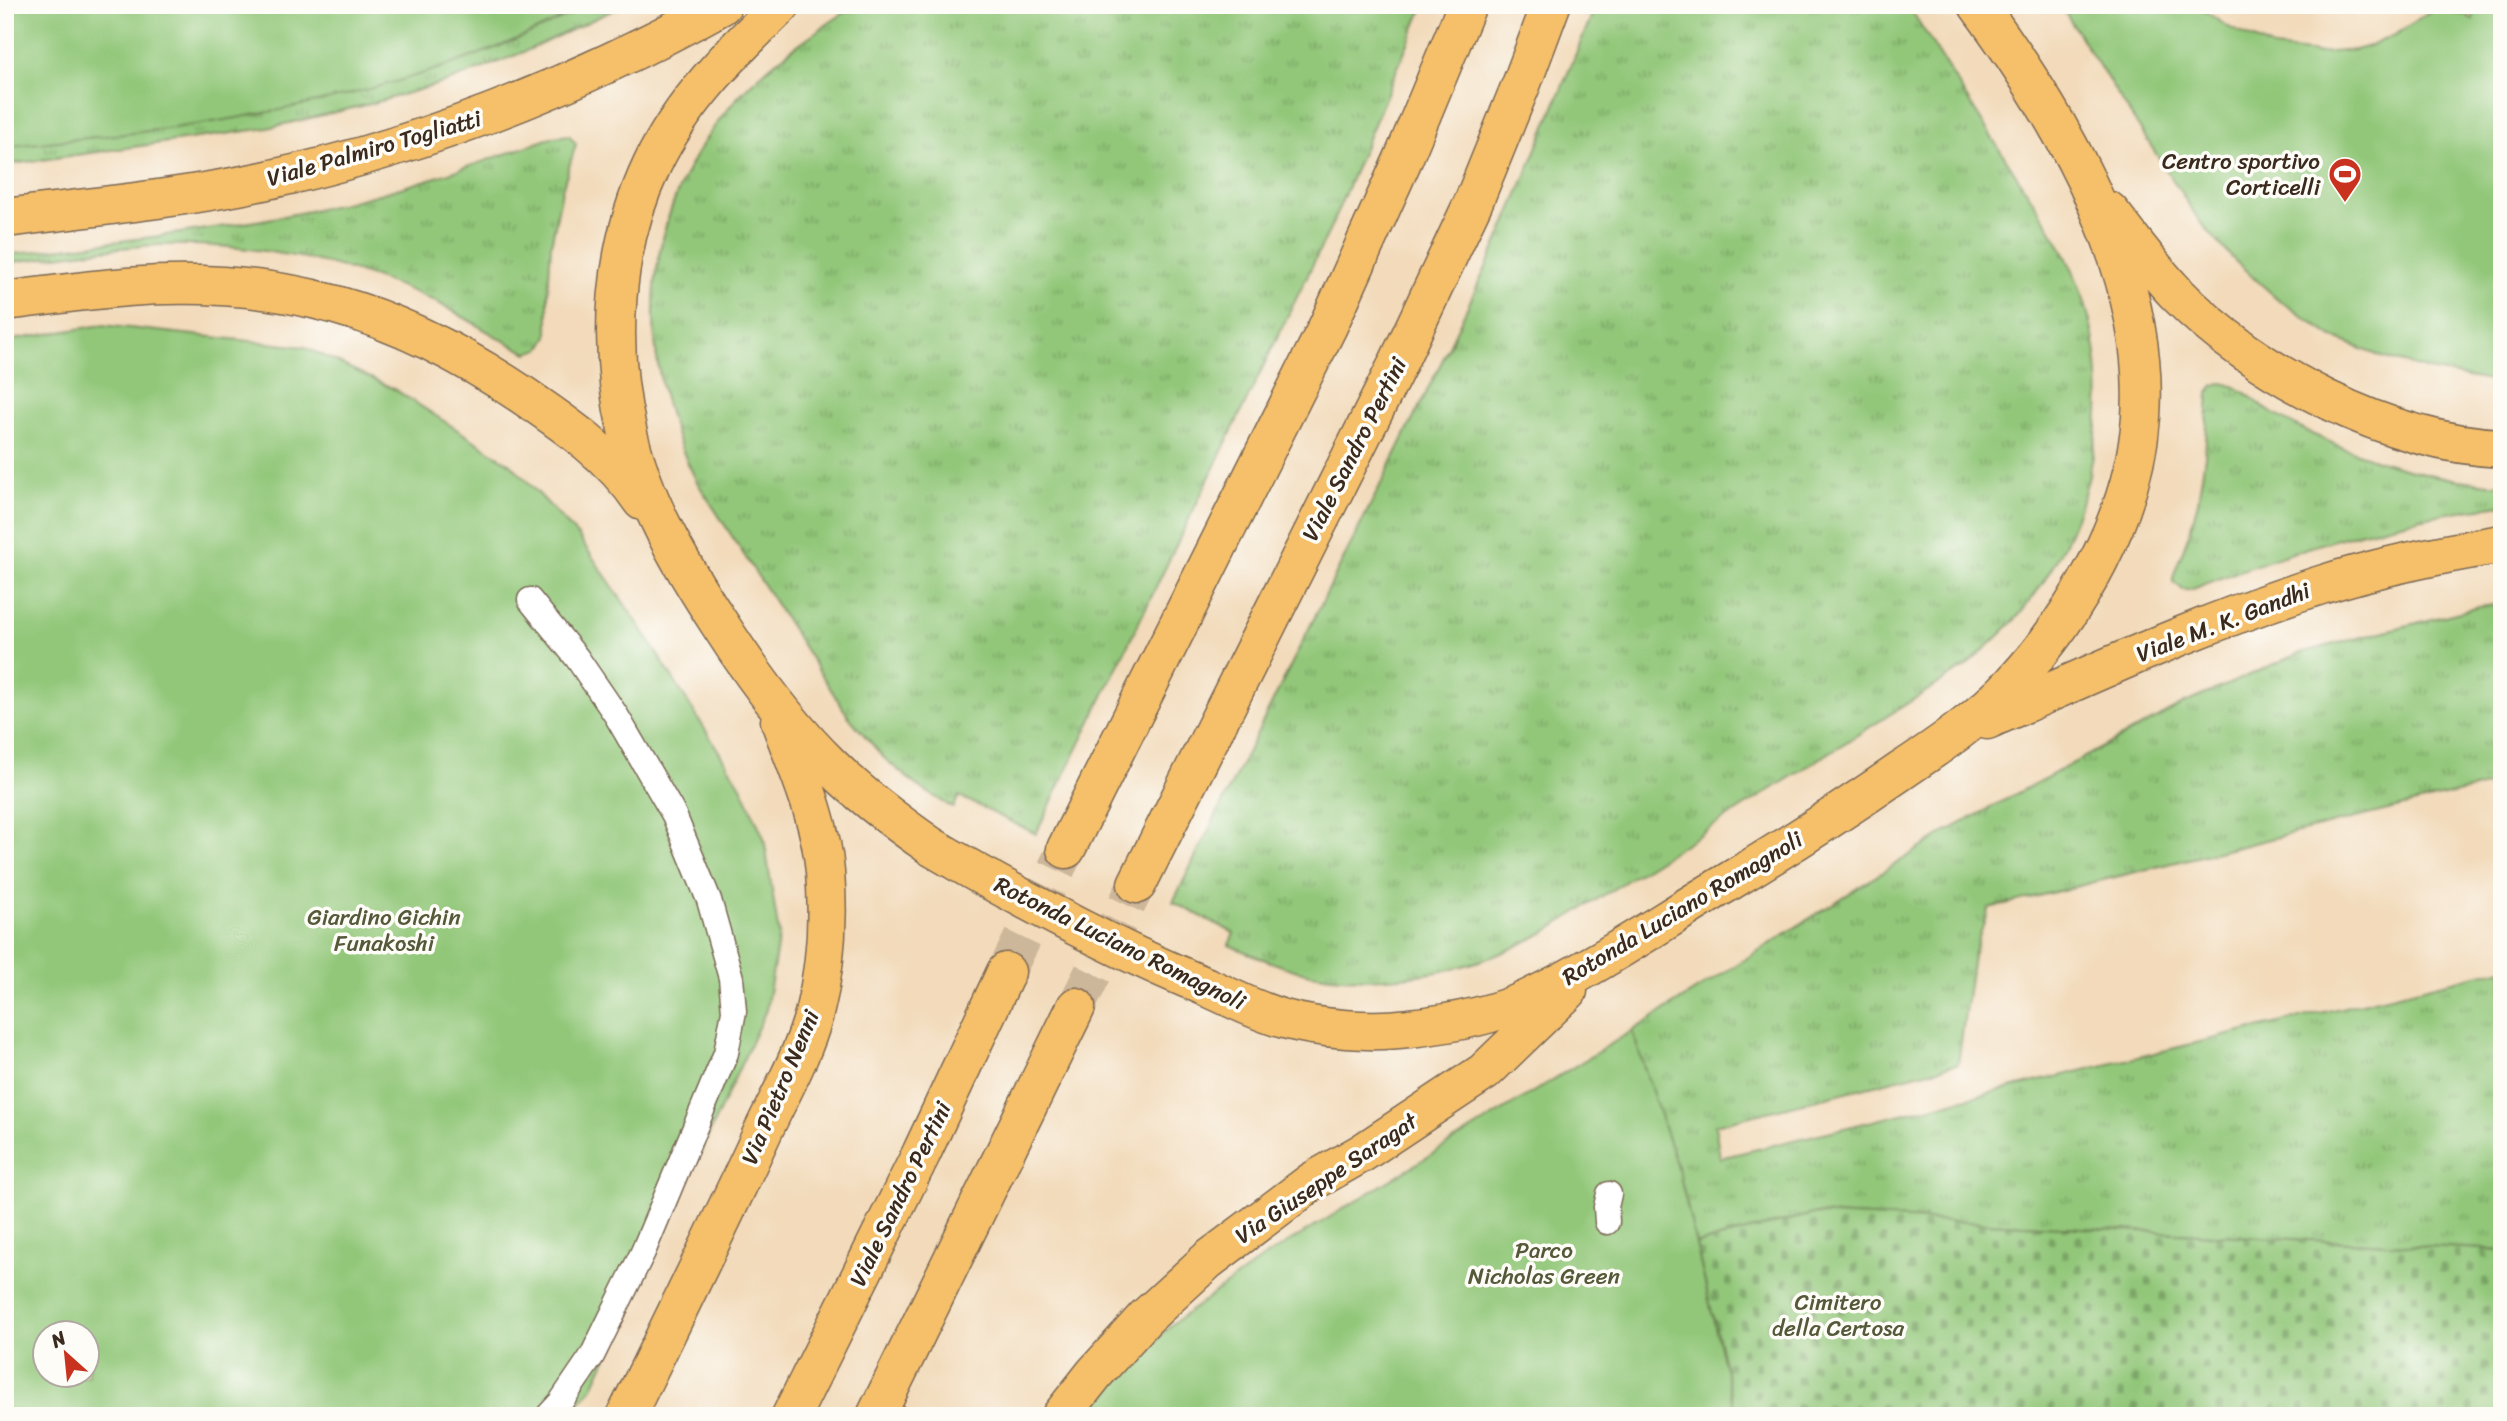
<svg xmlns="http://www.w3.org/2000/svg" width="2507" height="1421" font-family="Sriracha,sans-serif">
<style>
.grass{fill:url(#grass-tufts);stroke:#66784c;stroke-width:2}
.cemetery{fill:url(#cemetery-stones);stroke:#66784c;stroke-width:2}
.park{fill:#92c779;stroke:#66784c;stroke-width:2;fill-rule:evenodd}
.lines{fill:none;stroke-linecap:round;stroke-linejoin:round}
.trunk-tunnel{stroke:#cdb79b;stroke-width:38;stroke-dasharray:38 19;stroke-linecap:butt}
.service-casing{stroke:#7b6855;stroke-width:27}
.primary-casing{stroke:#7b6855;stroke-width:41}
.trunk-casing{stroke:#7b6855;stroke-width:41}
.service{stroke:#fff;stroke-width:24}
.primary{stroke:#f6c06b;stroke-width:38}
.trunk{stroke:#f6c06b;stroke-width:38}
.primary-bridge-casing{stroke:#7b6855;stroke-width:41;stroke-linecap:butt}
.primary-bridge{stroke:#f6c06b;stroke-width:38}
.labels{text-anchor:middle;stroke-width:7;stroke-linejoin:round;paint-order:stroke}
.street-label{font-size:23px;fill:#3b2a1e;stroke:#fdfcf7}
.poi-label{font-size:23px;fill:#3b2a1e;stroke:#fdfcf7;text-anchor:end}
.park-label{font-size:23px;fill:#555939;stroke:#fdfcf7}
</style>
<defs>
<pattern id="grass-tufts" width="24" height="20" patternUnits="userSpaceOnUse" patternTransform="scale(1.75)"><rect width="24" height="20" fill="#92c779"/><path d="M3 7l-1-3M5 7V3M7 7l1-3M15 17l-1-3M17 17v-4M19 17l1-3" fill="none" stroke="#78a263"/></pattern>
<pattern id="cemetery-stones" width="16" height="16" patternUnits="userSpaceOnUse" patternTransform="scale(1.75)"><rect width="16" height="16" fill="#92c779"/><path d="M2 7V4a2 2 0 0 1 4 0v3zM10 15v-3a2 2 0 0 1 4 0v3z" fill="#78a263"/></pattern>
</defs>
<rect width="100%" height="100%" fill="#fdfcf7"/>
<filter id="ink" filterUnits="userSpaceOnUse"><feTurbulence type="fractalNoise" baseFrequency=".0143" numOctaves="2"/><feDisplacementMap in="SourceGraphic" scale="14" xChannelSelector="R" yChannelSelector="G"/><feConvolveMatrix kernelMatrix="1 2 1 2 8 2 1 2 1" color-interpolation-filters="sRGB"/></filter>
<filter id="wash" filterUnits="userSpaceOnUse"><feTurbulence type="fractalNoise" baseFrequency=".00686" numOctaves="4" result="noise"/><feDisplacementMap in="SourceGraphic" scale="28" xChannelSelector="R" yChannelSelector="G"/><feGaussianBlur stdDeviation="1.57" result="paint"/><feColorMatrix in="noise" values="0 0 0 0 0 0 0 0 0 0 0 0 0 0 0 0 0 1.4 0 .05"/><feComposite in="paint" operator="in"/></filter>
<g filter="url(#wash)">
<rect width="100%" height="100%" fill="#f2daba"/>
<path class="grass" d="M465,5H624L526,51L450,81L370,104L268,128L5,165V92Z
M856,5H1424L1330,229L1036,834L959,796L953,808L916,785L884,758L848,716L697,482C630,351 639,208 739,96C772,60 815,32 856,5Z
M1596,5H1908C1942,59 1976,113 2011,167C2035,205 2063,243 2079,286C2120,396 2094,526 2019,615C2003,634 1983,650 1965,667L1547,931C1531,939 1515,948 1499,954C1439,978 1356,987 1294,970C1271,963 1250,954 1229,945L1234,933L1173,902L1445,355L1502,233Z
M569,135L576,144L562,190L551,245L548,293V336L540,349L528,353C494,338 464,315 430,299C347,261 250,242 159,245C108,247 56,257 5,263V255C105,243 206,232 304,212C389,195 472,166 553,137Z
M2220,383C2240,384 2255,402 2271,412C2285,420 2300,428 2314,435C2374,463 2436,480 2502,485V505C2395,518 2290,550 2190,590H2183L2174,582V574L2189,534L2198,502L2205,456L2209,393L2213,386Z
M2502,604V782L1989,908L1973,955L1958,1064L1715,1125L1720,1158L2502,969V1250L1813,1214L1696,1244L1680,1176L1632,1031L1949,830L2183,704L2300,653L2479,607Z"/>
<path class="cemetery" d="M1813,1214L2502,1250V1416H1738L1731,1395L1696,1244Z"/>
<path class="park" d="M5,5H588C470,69 333,103 201,124C137,134 70,139 5,147Z
M2060,5H2196L2228,27L2273,48L2318,53L2355,50L2369,46L2395,35L2434,8L2465,14L2473,20V5H2502V383L2433,371L2382,357L2333,337L2279,300L2234,260L2200,222Z
M102,325L305,347L394,389L512,465L578,536L641,628L742,788L764,838L779,935L766,1010L592,1389L567,1416H5V341ZM46,1334H88V1376H46Z
M1632,1031L1680,1176L1731,1395L1738,1416H1092L1101,1399L1171,1325L1260,1260Z"/>
</g>
<g filter="url(#ink)">
<g class="lines">
<path class="trunk-tunnel" d="M1006,972L1066,849
M1076,1007L1137,884"/>
<defs>
<path id="service" d="M530,600L577,658L616,715L674,815L709,900L731,978L734,1011L726,1053L643,1252L592,1356L560,1403L548,1416
M1607,1222L1606,1207L1609,1194"/>
<path id="primary" d="M781,5C732,52 681,103 652,165C613,247 607,345 628,434C644,502 681,565 719,623C751,673 787,723 830,765C861,796 896,822 932,847
M2109,211C2131,238 2152,268 2176,293C2254,374 2389,443 2502,448
M5,218C91,207 178,199 263,181C425,146 577,85 722,5
M5,301C46,296 86,290 127,287C280,275 397,310 524,396C568,426 612,456 642,501
M1987,720C2097,672 2206,621 2321,585C2380,566 2441,554 2502,544
M1207,987C1232,998 1258,1012 1284,1019C1321,1029 1372,1033 1409,1028C1447,1024 1496,1015 1530,998C1598,966 1661,922 1725,884C1785,848 1843,811 1901,771C1940,745 1980,718 2012,684C2078,613 2134,515 2141,417C2151,271 2062,119 1978,5
M626,1416C671,1324 716,1233 759,1140C777,1100 803,1056 814,1014C826,967 829,920 825,872C821,820 798,770 780,721
M1061,1416L1095,1373L1146,1317L1208,1260L1313,1181L1362,1153L1484,1072L1568,991"/>
<path id="trunk" d="M1066,849L1328,326L1404,157L1467,5
M1137,884L1396,367L1473,203L1523,80L1551,5
M791,1416L921,1154L1006,972
M876,1416L1076,1007"/>
</defs>
<use href="#service" class="service-casing"/>
<use href="#primary" class="primary-casing"/>
<use href="#trunk" class="trunk-casing"/>
<use href="#service" class="service"/>
<use href="#primary" class="primary"/>
<use href="#trunk" class="trunk"/>
<defs>
<path id="primary-bridge" d="M932,847C1021,899 1112,948 1207,987"/>
</defs>
<use href="#primary-bridge" class="primary-bridge-casing"/>
<use href="#primary-bridge" class="primary-bridge"/>
</g>
</g>
<defs>
<symbol id="stadium-pin" viewBox="-11 -11 22 30"><path d="M0 17L-7.5 6A9.5 9.5 0 1 1 7.5 6Z" fill="#c8321e" stroke="#fdfcf7"/><path d="M0-5a6.5 5 0 1 0 0 10a6.5 5 0 1 0 0-10ZM-3.5-1.8h7v3.6h-7Z" fill="#fff"/></symbol>
</defs>
<g fill-rule="evenodd">
<use href="#stadium-pin" x="2326" y="155" width="38" height="52"/>
</g>
<g class="labels">
<g class="street-label">
<text transform="translate(374 148) rotate(-16)" y="8">Viale Palmiro Togliatti</text>
<text transform="translate(1354 449) rotate(-63)" y="8">Viale Sandro Pertini</text>
<text transform="translate(2223 622) rotate(-21)" y="8">Viale M. K. Gandhi</text>
<text transform="translate(1682 908) rotate(-31)" y="8">Rotonda Luciano Romagnoli</text>
<text transform="translate(1120 943) rotate(26)" y="8">Rotonda Luciano Romagnoli</text>
<text transform="translate(780 1087) rotate(-67)" y="8">Via Pietro Nenni</text>
<text transform="translate(1326 1178) rotate(-34)" y="8">Via Giuseppe Saragat</text>
<text transform="translate(900 1194) rotate(-64)" y="8">Viale Sandro Pertini</text>
</g>
<g class="poi-label">
<text x="2320" y="169">Centro sportivo<tspan x="2320" dy="26">Corticelli</tspan></text>
</g>
<g class="park-label">
<text x="384" y="925">Giardino Gichin<tspan x="384" dy="26">Funakoshi</tspan></text>
<text x="1544" y="1258">Parco<tspan x="1544" dy="26">Nicholas Green</tspan></text>
<text x="1838" y="1310">Cimitero<tspan x="1838" dy="26">della Certosa</tspan></text>
</g>
</g>
<rect width="2507" height="1421" fill="none" stroke="#fdfcf7" stroke-width="28"/>
<g transform="translate(66 1354) rotate(333)"><circle r="33" fill="#fdfcf7" stroke="#afa8a0" stroke-width="2"/>
<path d="M0-5L12 26L0 18L-12 26Z" fill="#c8321e"/>
<text y="-10" font-size="19" font-weight="bold" text-anchor="middle" fill="#3b2a1e">N</text>
</g>
</svg>
